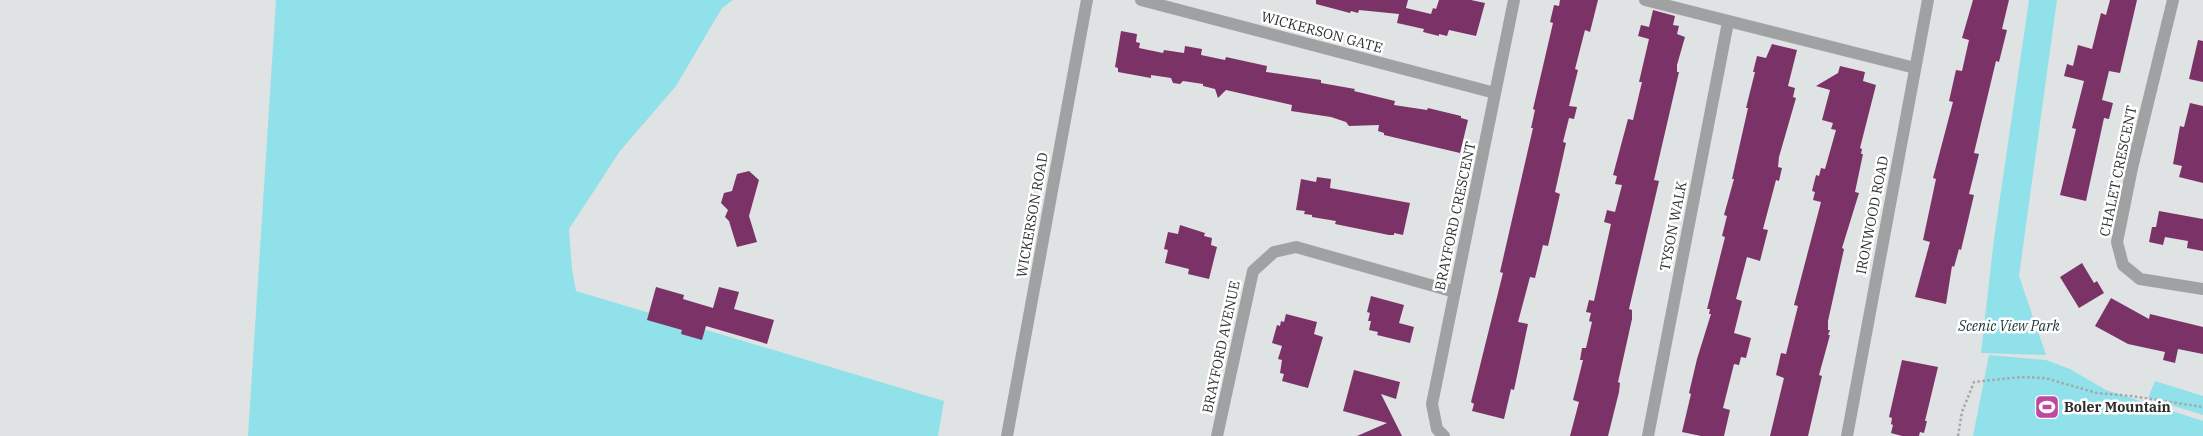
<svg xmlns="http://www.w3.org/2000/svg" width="2203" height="436" font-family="'IBM Plex Serif',serif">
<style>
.green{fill:#91e1ea}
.building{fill:#7b3367}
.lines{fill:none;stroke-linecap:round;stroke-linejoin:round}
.path{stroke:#a4a7a7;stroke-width:2.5;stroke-dasharray:2.5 2.5;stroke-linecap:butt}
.street{stroke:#a0a1a2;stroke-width:12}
.labels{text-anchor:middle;stroke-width:5;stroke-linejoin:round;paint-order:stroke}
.street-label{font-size:14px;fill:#2d2e2e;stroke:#fff}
.park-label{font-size:14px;font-style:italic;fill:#193133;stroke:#fff}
.poi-label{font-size:14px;font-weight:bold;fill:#2d2e2e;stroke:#fff;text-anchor:start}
</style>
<rect width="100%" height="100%" fill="#dfe3e3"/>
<path class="green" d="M276,0H733L722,8L676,86L620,151L569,229L572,269L576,291L944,401L938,436H248Z
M2029,0H2057L2019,276L2046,355L1981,353L1994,239Z
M1989,355L2046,360L2070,369L2106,390L2203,421V436H1973Z
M2155,381L2203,396V415L2148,398Z"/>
<path class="building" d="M1316,0H1408L1406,8L1431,14L1433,8L1436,9L1439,0H1471L1485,3L1476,36L1449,30L1447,36L1439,34V36L1423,32L1424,29L1397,23L1399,14L1359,10L1358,13L1351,11L1350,13L1316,4Z
M1560,0H1598L1590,32L1585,30L1575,69L1578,70L1569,106L1577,107L1574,119L1569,118L1563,142L1566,143L1555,192L1560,194L1548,246L1543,245L1535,278L1530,277L1518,322L1528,324L1514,390L1511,389L1504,419L1472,411L1474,404L1471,402L1503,273L1500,272L1533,128H1531L1535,110L1533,109L1553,23L1550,22L1554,5L1559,6Z
M1973,0H2009L2002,29L2007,30L1999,62L1996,61L1974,153L1979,154L1969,194L1974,195L1961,250L1959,249L1954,267L1952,266L1946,304L1915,297L1930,242L1923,240L1936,179L1933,178L1953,102L1949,101L1956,70L1962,71L1969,40L1962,38Z
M2110,0H2137L2120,73L2109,71L2102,100L2113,103L2109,119L2104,118L2086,201L2060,195L2076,129L2072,128L2084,81L2064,76L2067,64L2073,66L2078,45L2092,49L2101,13L2106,15Z
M1653,10L1675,16L1673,25L1679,26L1677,34L1685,37L1677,65V72H1679L1654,180L1659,181L1629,309L1632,310V319L1618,382L1620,383L1619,392L1608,436H1570L1579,402L1573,400L1583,360H1580L1582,348H1586L1592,322L1589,321L1591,313L1586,312L1589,300L1594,301L1611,224L1604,222L1607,210L1615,212L1622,185L1615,184L1617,176L1613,175L1628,119L1633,120L1642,82H1639L1649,39L1638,36L1641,25L1649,27Z
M1121,31L1137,34L1136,42L1140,43L1139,48L1163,53L1164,50L1184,53L1185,46L1202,49L1201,55L1225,60L1226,57L1267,66L1266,72L1321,80V83L1355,89L1354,91L1395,101L1394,105L1427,110L1428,108L1461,116V118L1468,120L1460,153L1384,135V133L1378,131L1379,125L1349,126L1346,122L1331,117L1291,111L1292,105L1226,90L1218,98L1215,89L1203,86V84L1183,81L1180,84L1173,83L1171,78L1151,75V78L1118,72V68L1115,67Z
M2198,40L2203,41V82L2189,79Z
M1772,44L1797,50L1788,86L1795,88L1793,97L1796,98L1779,157L1778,167L1782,168L1779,181L1776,180L1763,229L1768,230L1760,261L1747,257L1736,299L1742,301L1734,333L1751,338L1746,358L1741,357L1739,365L1734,364L1723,408L1730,410L1724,436H1701L1682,432L1691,394L1689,393L1697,359L1711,314H1709L1710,309H1707L1725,237L1722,236L1727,216L1724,215L1734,179H1732L1748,108H1746L1755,72H1753L1757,56L1766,58Z
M1840,66L1865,72L1863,81L1876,85L1860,148L1862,149L1861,154H1863L1855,192L1859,193L1842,248L1844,249L1828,321V330H1830L1828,335H1830L1819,375L1822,376L1808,436H1770L1784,378L1776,375L1781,353L1786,354L1798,306L1794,305L1821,202L1813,200L1815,192L1812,191L1816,175L1819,176L1821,168L1825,169L1836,130L1831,129L1833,123L1822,120L1830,90L1816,86L1838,73Z
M2190,103L2203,106V183L2179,177L2182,166L2173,164L2180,126L2184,127Z
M749,171L759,180L749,216L757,242L737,247L729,221L725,217L728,210L721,203L724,193L732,191L737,174Z
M1317,177L1331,179L1330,188L1410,203L1403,235L1394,233V235H1389L1335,224L1336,221L1312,217V215L1304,214L1305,211L1296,210L1301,179L1316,182Z
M2159,211L2203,219V251L2187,248L2188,241L2165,237L2163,245L2149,242L2152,227H2156Z
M1180,225L1205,233L1204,236L1212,238L1211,245L1217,247L1209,279L1188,274L1189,269L1165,263L1168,250L1164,249L1168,232L1178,234Z
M2082,263L2094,283L2097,281L2104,293L2079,308L2060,277Z
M656,287L684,295L683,299L713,308L719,287L739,292L734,309L774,320L767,344L706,326L702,340L681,334L682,330L647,320Z
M1371,296L1404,305L1399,323L1414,327L1410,343L1377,335L1378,332L1369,330L1371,321H1368L1370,313L1367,312Z
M2111,298L2149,319L2150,314L2203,327V354L2178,349L2175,363L2163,360L2165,352L2128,344L2095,326Z
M1286,314L1317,322L1314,334L1323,337L1308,388L1282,381L1284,374L1280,373L1282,360L1278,359L1282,346L1272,343L1277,325L1280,326L1281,321L1284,322Z
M1902,360L1938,367L1925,421H1927L1924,433L1920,432L1919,436H1902L1891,433L1893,425L1891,424L1892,418L1889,417Z
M1354,370L1400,382L1396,399L1381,394L1402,436H1357L1387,423L1343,411Z"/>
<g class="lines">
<path class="path" d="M1958,436L1962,412L1974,382L2021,377L2045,378L2097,393L2131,396L2203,407"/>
<path class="street" d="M1141,0L1495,93
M1645,0L1915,68
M2173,0L2132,168L2117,242L2123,265L2140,279L2203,289
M1007,436L1087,0
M1217,436L1253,271L1274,252L1296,247L1455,292
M1444,436L1437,429L1432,404L1514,0
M1648,436L1728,22
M1847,436L1928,0"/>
</g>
<defs>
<symbol id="stadium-square" viewBox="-11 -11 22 22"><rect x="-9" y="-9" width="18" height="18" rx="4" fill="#bf49a0" stroke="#fff"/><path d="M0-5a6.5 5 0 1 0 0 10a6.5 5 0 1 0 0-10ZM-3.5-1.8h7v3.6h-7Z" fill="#fff"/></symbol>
</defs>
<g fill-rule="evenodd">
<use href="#stadium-square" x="2033" y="393" width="28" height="28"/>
</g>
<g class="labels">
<g class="street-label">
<text transform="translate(1322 32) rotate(15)" y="5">WICKERSON GATE</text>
<text transform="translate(2118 171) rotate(-78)" y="5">CHALET CRESCENT</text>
<text transform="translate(1032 215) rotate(-80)" y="5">WICKERSON ROAD</text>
<text transform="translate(1872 215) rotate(-79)" y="5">IRONWOOD ROAD</text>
<text transform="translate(1455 216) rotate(-78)" y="5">BRAYFORD CRESCENT</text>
<text transform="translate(1673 226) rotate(-79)" y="5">TYSON WALK</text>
<text transform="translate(1221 347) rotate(-78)" y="5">BRAYFORD AVENUE</text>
</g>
<g class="park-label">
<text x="2009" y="331">Scenic View Park</text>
</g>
<g class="poi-label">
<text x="2064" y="412">Boler Mountain</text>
</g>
</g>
</svg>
